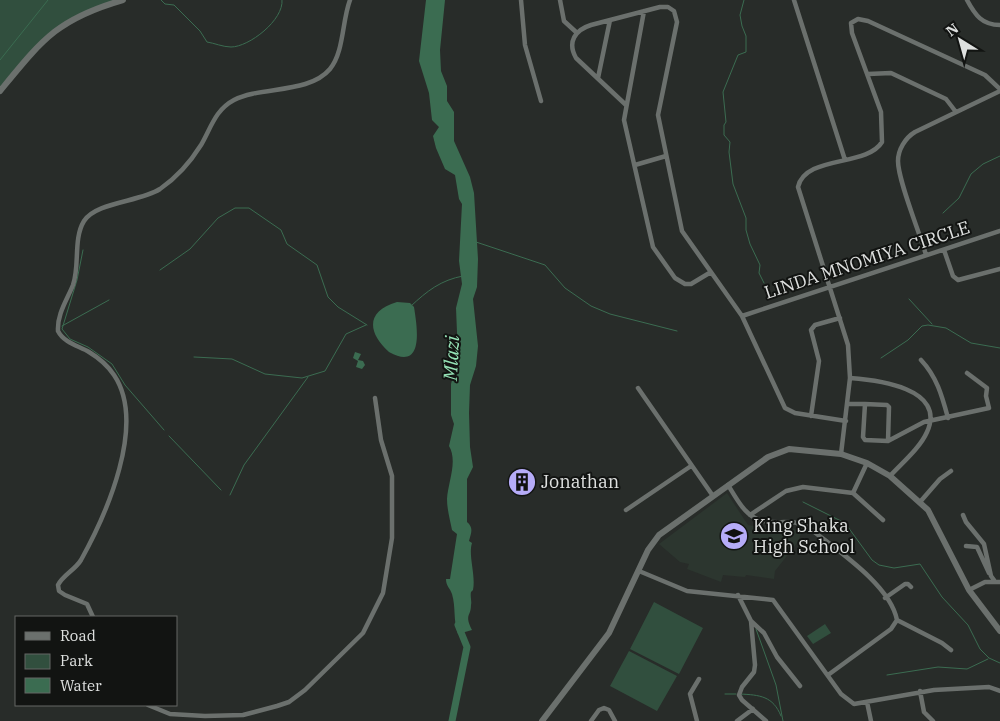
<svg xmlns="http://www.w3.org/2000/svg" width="1000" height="721" font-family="'IBM Plex Serif',serif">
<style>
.built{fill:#2c362f}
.green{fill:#314f3e}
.water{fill:#3b6c51}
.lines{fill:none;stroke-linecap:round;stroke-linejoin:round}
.stream{stroke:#3b6c51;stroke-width:1}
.river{stroke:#3b6c51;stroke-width:7}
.street{stroke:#6b706d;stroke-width:4.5}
.secondary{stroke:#6b706d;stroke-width:6}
.labels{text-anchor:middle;stroke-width:4;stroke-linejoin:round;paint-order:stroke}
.street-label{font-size:18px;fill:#dee0df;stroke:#121412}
.poi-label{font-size:18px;fill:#dee0df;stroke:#121412;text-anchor:start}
.water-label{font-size:19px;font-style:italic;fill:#96e4b7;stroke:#121412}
</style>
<rect width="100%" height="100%" fill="#282c29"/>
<path class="built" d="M727,493L748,525L771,529L786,527L802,531L798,542L775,571L774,579L746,575L745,577L723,575L721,582L687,569L689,564L680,562L659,544Z"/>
<path class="green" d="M0,0H121L61,25L0,91Z
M654,602L703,628L679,674L630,649Z
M825,624L831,633L813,644L807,636Z
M629,651L677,676L657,711L610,686Z"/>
<path class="water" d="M426,0H445L440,50L441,71L447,86V101L454,112V141L470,177L474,193L478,259L477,287L473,299L478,346L476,366L470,385L469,413L470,447L473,467L467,479V522C474,528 471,533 469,541L472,543C468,555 476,576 473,590L471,592C470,597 472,601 471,605C471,617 464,614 472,630L458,634C453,621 456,607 452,594C450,588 446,586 446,579H450L457,534L452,530C450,520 447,509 447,499C448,482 458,461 449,446L454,424L451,415V384L458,357L456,308L462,284L459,261L462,204L459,199L455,175L445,169L436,148L433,136L439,127L432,120L429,93L419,61Z
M397,302L410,303L414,307C417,326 425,372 389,352C367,332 366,311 397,302Z
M355,352L361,354L358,360L363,361L365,365L362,369L356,367L358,361L353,358Z"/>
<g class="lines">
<path class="stream" d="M161,0L165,4L174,5L200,31L207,42C214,43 223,47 231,47C249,47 284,20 282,0
M744,0L740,15L742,26L746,36V52L738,55L723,92L726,122L724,125V135L730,142L729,152L733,184L746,218V230L750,244L760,265L759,273L764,283
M0,60L48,0
M943,213L959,198L971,174L983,164L1000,156
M476,242L545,265L565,288L591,306L610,314L677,331
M83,250L77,280L62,329L70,339L88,347L112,364L125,385L164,430
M160,270L190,249L218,218L235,208H249L281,230L287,244L317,265L328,297L338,307L367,325
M909,299L932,324
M411,306C427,291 441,280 463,276
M62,326L109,300
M194,357L232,359L265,374L302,378L325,371L346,334L366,325
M881,358L908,340L922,326L928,325L946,328L971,343L1000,348
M169,436L221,490
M230,495L244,465L308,377
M803,502L845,523L872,560L879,565L894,568L920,564L942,597L968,625L980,649L989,658L1000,663
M756,629L776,685L783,721
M887,675L938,667L967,669L988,659
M725,694H736
M740,694C760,695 773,696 781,716"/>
<path class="river" d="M452,721L467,647L458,625"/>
<path class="street" d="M521,0L525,45L541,101
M560,0L564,21L576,32
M794,0L845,160
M967,0C975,15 982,25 1000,25
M644,11L624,120L653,247L675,278L685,284H691L711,272
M868,74L891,73L946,99L956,112
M598,78L610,20
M626,105L576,58C567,42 575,30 591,25L660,7H668L674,11L677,22L658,115L682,231L742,316L785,408L795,413L846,421
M635,165L666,156
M944,250L953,276L958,280L1000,269
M926,255C920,233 898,181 898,161C898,150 905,138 915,132L1000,91
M742,316L1000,231
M921,360C937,377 942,396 948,418
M850,378C877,380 947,388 927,432C920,448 902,463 890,476
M638,388L713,496
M847,404H865L863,437L865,440L888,441L924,422L989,408L986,396L987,388L967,373
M865,404L887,405L889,407L888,441
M811,416L819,361L811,330L815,325L840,318
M841,454L850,378L848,345L798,187C805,155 867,167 882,142L881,112L852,33L851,23L858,19L868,21L985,75L1000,89
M728,485C735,496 743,512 755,518C772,527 791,517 808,527C835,549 890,584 897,620L891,629L828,675
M853,493L867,463
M920,502L940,479L951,471
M626,510L691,466
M750,515L786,491L803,487L853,493L883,520
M963,515L966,522L984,544L991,576L994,580
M966,546L977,547L989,573
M639,571L687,591L773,600L841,694L854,704L934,690L989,687L1000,691
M969,590L985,582H1000
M738,595L751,621L755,665L754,672L742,687L739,695L742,700L766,721
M885,598L905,584H908L911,587
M93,617L87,604L65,595L59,591L58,585C63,575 75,570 81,560C106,515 147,424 114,375C108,366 99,358 89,352C79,346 64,343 58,331C57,314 67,300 73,285C80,265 73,239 84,221C96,202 140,202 160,189C176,178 191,161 201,145C211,128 215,110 234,100C261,86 309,94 330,69C344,52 342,21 350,0
M897,620L942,643L951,650
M751,621L764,633L777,657L800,686
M920,691L924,712L933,721
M867,702L871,721
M148,705L170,714L205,716L243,715L277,706L289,702L305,690L363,633L383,593L392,538V476L381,440L375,398
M591,721L599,710L604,708L609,710L615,721
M697,721L690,694L699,679
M737,721L753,709"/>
<path class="secondary" d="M0,91C42,40 57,19 123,0
M542,721L609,633L648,550L659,535L768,457L789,449L841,454L867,463L890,476L928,510L969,590L1000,631"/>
</g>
<defs>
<symbol id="building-disc" viewBox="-11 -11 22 22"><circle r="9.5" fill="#b6acf8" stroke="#121412"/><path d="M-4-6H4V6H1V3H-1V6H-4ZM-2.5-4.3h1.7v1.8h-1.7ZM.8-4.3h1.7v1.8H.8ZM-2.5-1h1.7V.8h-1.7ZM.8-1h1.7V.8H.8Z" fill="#111"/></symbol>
<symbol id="school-disc" viewBox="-11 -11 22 22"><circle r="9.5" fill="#b6acf8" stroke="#121412"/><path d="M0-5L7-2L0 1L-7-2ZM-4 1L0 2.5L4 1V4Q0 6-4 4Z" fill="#111"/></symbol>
</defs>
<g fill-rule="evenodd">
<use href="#building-disc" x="506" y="466" width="32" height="32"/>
<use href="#school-disc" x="718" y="520" width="32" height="32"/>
</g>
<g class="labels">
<g class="street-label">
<text transform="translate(867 260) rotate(-18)" y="6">LINDA MNOMIYA CIRCLE</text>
</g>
<g class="poi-label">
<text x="541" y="488">Jonathan</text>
<text x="753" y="532">King Shaka<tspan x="753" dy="21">High School</tspan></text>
</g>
<g class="water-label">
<text transform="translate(451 358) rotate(-87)" y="7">Mlazi</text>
</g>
</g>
<rect x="15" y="616" width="162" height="90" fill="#121412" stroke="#646664"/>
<rect x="25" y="632" width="25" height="8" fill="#6b706d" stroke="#646664"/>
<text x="60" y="641" font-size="15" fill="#dee0df">Road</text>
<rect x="25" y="654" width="25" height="15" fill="#314f3e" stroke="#646664"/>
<text x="60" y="666" font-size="15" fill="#dee0df">Park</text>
<rect x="25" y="678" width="25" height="15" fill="#3b6c51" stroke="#646664"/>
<text x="60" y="691" font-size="15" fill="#dee0df">Water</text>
<g transform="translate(960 40) rotate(323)" stroke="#121412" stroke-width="4" paint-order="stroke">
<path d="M0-4L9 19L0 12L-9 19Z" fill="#dee0df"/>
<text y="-8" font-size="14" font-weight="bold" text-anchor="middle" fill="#dee0df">N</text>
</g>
</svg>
